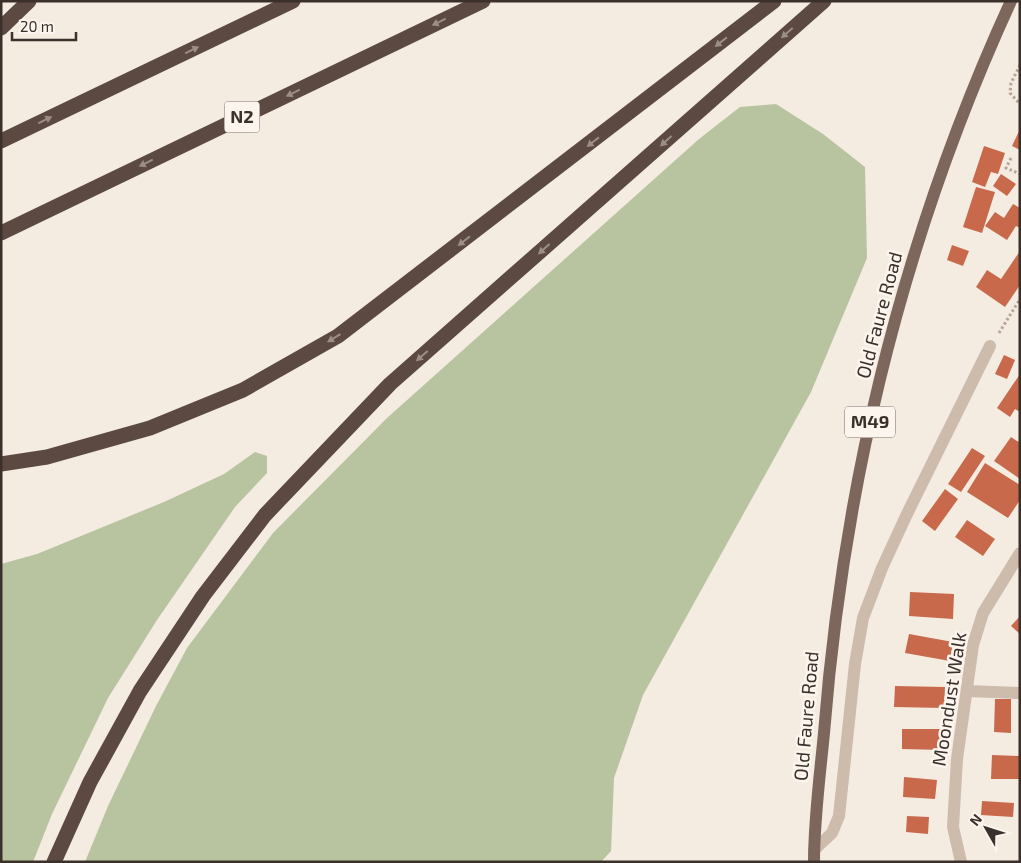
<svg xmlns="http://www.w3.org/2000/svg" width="1021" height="863" font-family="'Exo 2',sans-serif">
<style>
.green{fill:#b8c4a0}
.building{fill:#c8694b}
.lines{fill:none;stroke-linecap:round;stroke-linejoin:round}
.path{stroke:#b9a596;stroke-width:3;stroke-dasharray:2.5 2.5;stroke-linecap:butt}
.minor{stroke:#cdbbac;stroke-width:12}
.primary{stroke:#7d675c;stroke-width:12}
.motorway{stroke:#5c4a42;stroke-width:15}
.oneway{fill:#9c8e87}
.labels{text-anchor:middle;stroke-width:5;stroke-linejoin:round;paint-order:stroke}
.shield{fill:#fbf5ee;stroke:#756b66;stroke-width:1}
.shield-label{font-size:18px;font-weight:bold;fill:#3b302b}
.street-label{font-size:19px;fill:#3b302b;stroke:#fbf5ee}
</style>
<rect width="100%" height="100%" fill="#f4ebe1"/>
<path class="green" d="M776,104L823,134L865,167L867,258L811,392L643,695L614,778L611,851L601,862H85L108,806L156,706L187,648L273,533L387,418L699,139L740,107Z
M255,452L267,456V473L235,507L157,620L108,698L52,814L33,862H1V564L37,554L164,502L224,474Z"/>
<path class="building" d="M1020,129V150L1012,146Z
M984,146L1005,153L998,174L991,172L985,187L972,182Z
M1001,174L1016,184L1007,196L993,186Z
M976,187L995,192L982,233L963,227Z
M1013,204L1020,208V228L1016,226L1007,240L985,226L995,212L1004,218Z
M952,245L969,251L963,266L947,260Z
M1020,251V285L1005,307L976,287L987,270L1001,279Z
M1004,355L1015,360L1007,379L995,374Z
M1020,374V412L1015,409L1010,417L997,408Z
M1011,437L1020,443V479L994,461Z
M972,448L985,456L961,492L948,484Z
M985,463L1020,485V500L1008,518L967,492Z
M945,489L958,499L935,531L922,521Z
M967,520L995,539L983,556L955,537Z
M910,592L954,594L953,619L909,616Z
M1020,616V634L1011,626Z
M909,634L953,642L950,661L905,653Z
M895,686L945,687L944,708L894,707Z
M995,699H1011V733L994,732Z
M902,729H944V750L902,749Z
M992,755L1020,756V779H991Z
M904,777L937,780L935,799L903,797Z
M982,801L1014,803L1013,817L981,815Z
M907,816L929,817L928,834L906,832Z"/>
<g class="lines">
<path class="path" d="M1020,65L1011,83L1010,93L1020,104
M1011,158L1006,168L1020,174
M999,333L1020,299"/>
<path class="minor" d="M968,691L1020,693
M814,850L832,833L839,816L855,664L863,618L882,568L906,516L990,346
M961,862L953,827L957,759L973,645L983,613L1020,553"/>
<path class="primary" d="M814,862C814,819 820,775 824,733C844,479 905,232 1011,1"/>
<path class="motorway" d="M1,28L29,1
M1,141L293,1
M1,233L483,1
M1,464L47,457L150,428L243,390L338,336L774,1
M54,862L90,782L140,691L203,596L265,515L390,384L824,1"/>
</g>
<defs><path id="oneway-solid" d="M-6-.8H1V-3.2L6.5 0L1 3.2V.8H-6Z" transform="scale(1.25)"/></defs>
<g class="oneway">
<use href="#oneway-solid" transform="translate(439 22) rotate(154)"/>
<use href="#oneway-solid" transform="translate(787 33) rotate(139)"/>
<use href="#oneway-solid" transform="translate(721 42) rotate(142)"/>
<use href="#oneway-solid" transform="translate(192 50) rotate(-26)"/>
<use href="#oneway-solid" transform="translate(293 93) rotate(154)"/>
<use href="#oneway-solid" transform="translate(45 120) rotate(-26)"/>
<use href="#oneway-solid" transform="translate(666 141) rotate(138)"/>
<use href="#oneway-solid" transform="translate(593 142) rotate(142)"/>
<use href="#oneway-solid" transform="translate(146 163) rotate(154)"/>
<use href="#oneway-solid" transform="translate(464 241) rotate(142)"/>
<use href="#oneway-solid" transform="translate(544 249) rotate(138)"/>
<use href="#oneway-solid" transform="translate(334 338) rotate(149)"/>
<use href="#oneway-solid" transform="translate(422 356) rotate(139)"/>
</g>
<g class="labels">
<g class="shield">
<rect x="224.5" y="101.5" width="35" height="31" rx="4"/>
<rect x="845" y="406.5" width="50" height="31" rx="4"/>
</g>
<g class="shield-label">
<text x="242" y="123">N2</text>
<text x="870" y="428">M49</text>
</g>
<g class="street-label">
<text transform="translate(879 315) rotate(-75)" y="7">Old Faure Road</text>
<text transform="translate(949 699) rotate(-81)" y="7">Moondust Walk</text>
<text transform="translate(806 716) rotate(-85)" y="7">Old Faure Road</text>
</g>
</g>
<rect width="1021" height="863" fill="none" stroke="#3b302b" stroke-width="5"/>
<g transform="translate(986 828) rotate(309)" stroke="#fbf5ee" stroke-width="4" paint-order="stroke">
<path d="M0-4L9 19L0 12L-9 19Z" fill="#3b302b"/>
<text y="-8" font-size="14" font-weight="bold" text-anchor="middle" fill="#3b302b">N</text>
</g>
<path d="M12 32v8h64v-8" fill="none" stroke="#3b302b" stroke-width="2.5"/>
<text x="20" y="32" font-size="15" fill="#3b302b" stroke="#fbf5ee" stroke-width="4" paint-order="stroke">20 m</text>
</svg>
